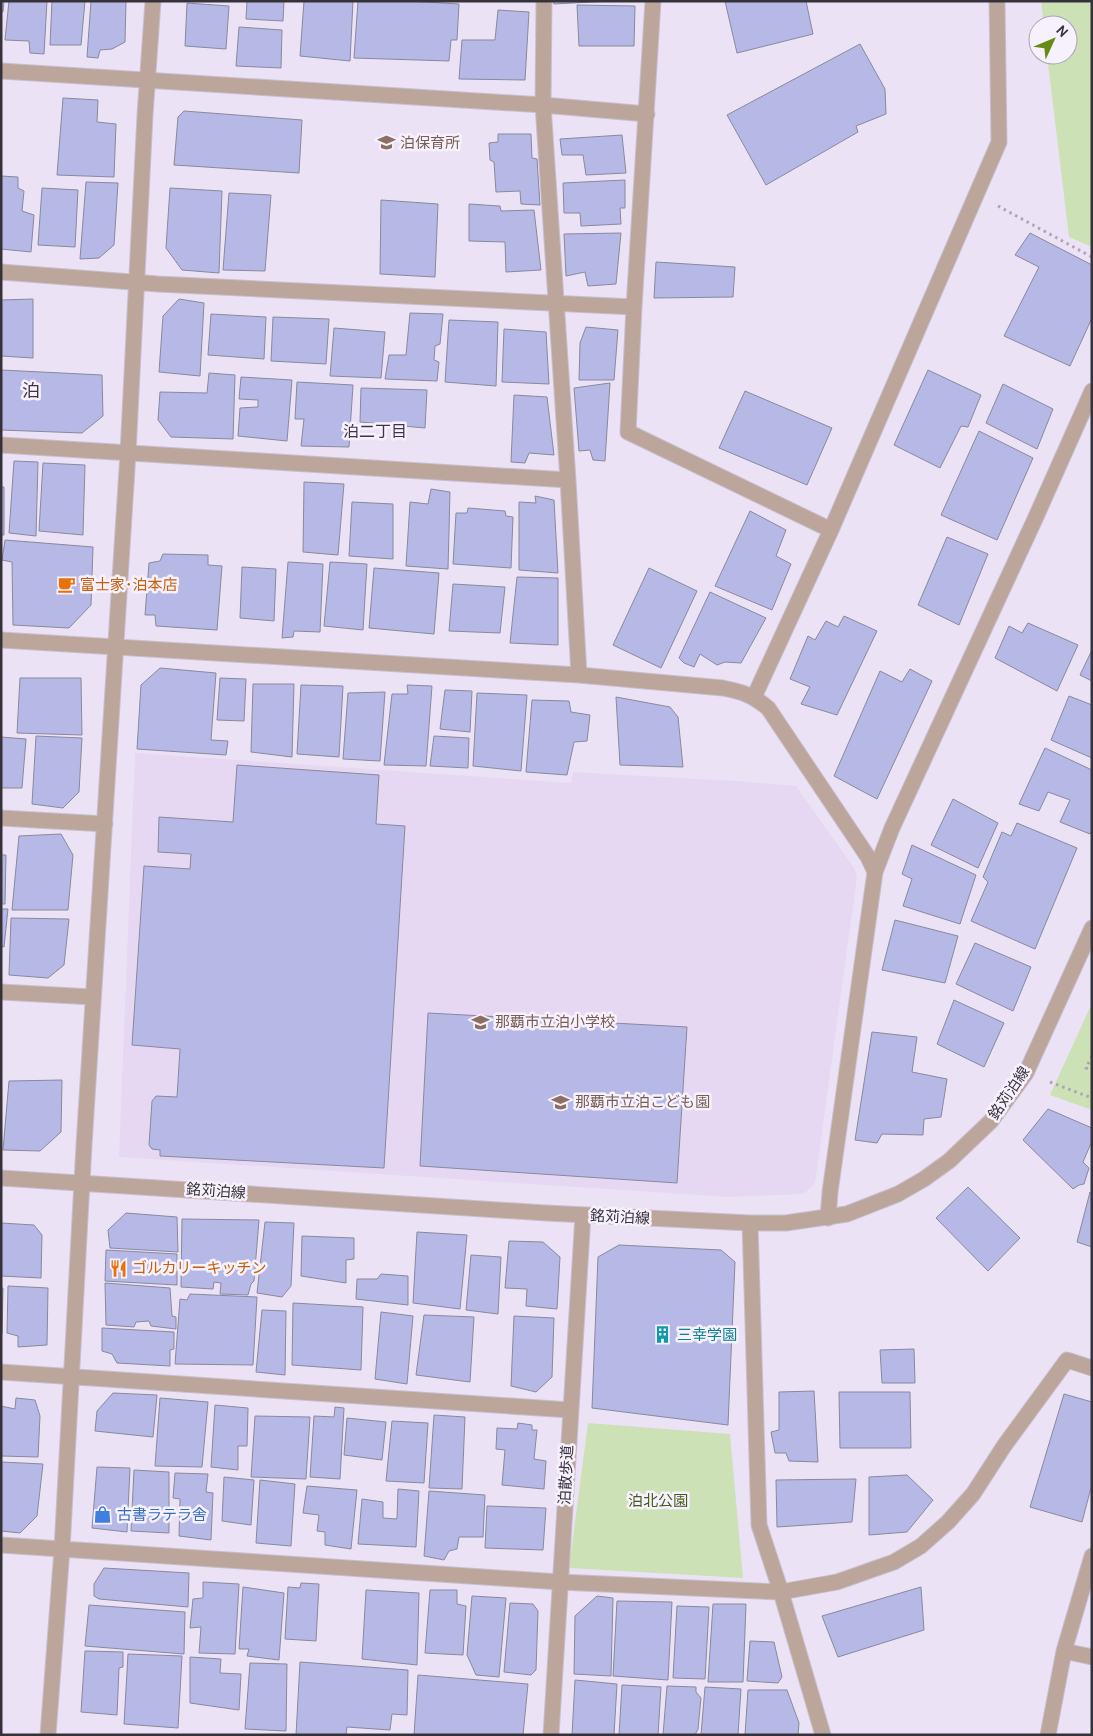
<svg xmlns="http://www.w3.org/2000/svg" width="1093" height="1736" font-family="Cabin,'Noto Sans JP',sans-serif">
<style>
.built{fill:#e6d8f3}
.green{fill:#cce1b6}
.building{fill:#b6b8e6;stroke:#88899d}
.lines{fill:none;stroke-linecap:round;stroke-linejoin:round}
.minor-casing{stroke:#c8bfd0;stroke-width:17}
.path{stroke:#ada5b4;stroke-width:3;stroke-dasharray:2.5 4;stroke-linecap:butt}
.minor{stroke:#bca69b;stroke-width:15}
.labels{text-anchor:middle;stroke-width:5;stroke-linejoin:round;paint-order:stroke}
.education-label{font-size:15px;fill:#785e54;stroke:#f7f1fd;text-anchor:start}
.food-label{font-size:15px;fill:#c56008;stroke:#f7f1fd;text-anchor:start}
.street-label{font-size:15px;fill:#36323a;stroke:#f7f1fd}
.culture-label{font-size:15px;fill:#0d838f;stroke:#f7f1fd;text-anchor:start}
.park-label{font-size:15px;fill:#425d1c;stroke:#f7f1fd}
.shop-label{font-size:15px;fill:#366cbe;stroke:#f7f1fd;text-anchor:start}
.neighbourhood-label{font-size:16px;fill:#3e3546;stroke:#f7f1fd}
.quarter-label{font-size:18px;fill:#3e3546;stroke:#f7f1fd}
</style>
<rect width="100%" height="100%" fill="#ece2f6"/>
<path class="built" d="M135,753L571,783L573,772L736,781L796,786L854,868L857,877L815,1183L804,1194L729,1197L119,1157Z"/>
<path class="green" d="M1041,1H1092V247L1069,237L1047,55H1068V25H1044Z
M1092,1003V1110L1050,1095Z
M588,1423L730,1434L743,1578L569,1568Z"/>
<path class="building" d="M1,1H4L3,12H1Z
M9,1H47L44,54L30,53L29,41L5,40Z
M52,1H85L81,45H50Z
M91,1H126L125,42L112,49L100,50L98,58L87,57Z
M247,1H284L283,21L246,19Z
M304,1H353L350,61L300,56Z
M358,1H408L459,4L457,40H451L449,61L354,58Z
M553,1H610L554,4Z
M725,1H806L813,34L737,53Z
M187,3L229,6L226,49L185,46Z
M577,5L635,6L634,46H579Z
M498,10L529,12L525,80L459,79L462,40H495Z
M239,27L282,30L281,68L236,66Z
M860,44L885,89L886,114L856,126L858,132L766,185L727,115Z
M63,98L98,100L97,122L116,124L114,177L57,175Z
M184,111L302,120L299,173L174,165L178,117Z
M498,134H531L532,158L537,159L540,205L521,204L520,191L496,192L494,162L490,160L489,143L498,142Z
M622,135L626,173L586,175L583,155H562L560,139Z
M1,176L18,177V188L24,191L22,211L34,215L31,252L1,249Z
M625,180V208H620L621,224L581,226L580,213H564L563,183Z
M86,182L118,183L114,245L99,258L80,259Z
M42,188L78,190L75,247L38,245Z
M170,188L222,191L219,273L182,270L166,248Z
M229,193L271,195L265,271L223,270Z
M381,200L438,204L435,277L380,274Z
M469,204L500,206L501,211L534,210L541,270L506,272L505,242L469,241Z
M621,233L616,284L588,286L585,272L566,276L564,234Z
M1030,233L1092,265V318L1070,366L1004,336L1039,267L1015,255Z
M656,262L735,267L733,297L654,298Z
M33,299V358L1,356V300Z
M179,299L204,303L200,376L159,372L163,316Z
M410,313L443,314L440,344L435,346L434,360L439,362L437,381L385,379L389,355H406Z
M211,314L266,317L264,359L208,355Z
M273,317L329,319L326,364L271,361Z
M449,320L498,322L496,386L445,382Z
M586,327L618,330L614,380H579L580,343Z
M334,328L385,332L381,378L330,376Z
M504,329L546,332L549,384L502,382Z
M1,370L102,375L103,416L82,433L1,430Z
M928,370L981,395L968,427L961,426L940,468L894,445Z
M209,373L235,375L233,439L171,437L158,420L160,392L207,393Z
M241,377L292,380L287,441L238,436L240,408L258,407V400L239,399Z
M297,382L353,385L349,447L301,446L304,419H295Z
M610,383L605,461L593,460L590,450L579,451L574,388Z
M1003,384L1053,409L1037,449L986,423Z
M361,388L427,390L425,428L360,422Z
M745,391L832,428L807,485L719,448Z
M514,395L547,397L554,455L529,453L525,463L511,462Z
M979,431L1033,458L997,540L941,515Z
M14,461L38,462L36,536L9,533Z
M43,463L85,465L83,535L39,531Z
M304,482L344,484L338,555L303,552Z
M1,487H4V535H1Z
M431,489L450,492L448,569L406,566L410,502L428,504Z
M535,496L554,500L558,573L519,570V502L536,503Z
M352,502L393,504V559L349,556Z
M468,508L505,511L506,516L513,517L511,568L453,564L456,513H467Z
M750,511L786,530L776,556L791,564L772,610L715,586Z
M947,537L988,554L959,625L918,605Z
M5,540L93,547L91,605L69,628L13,625L12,562L2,560Z
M163,554L208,555V565L222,566L217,630L156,626L155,615H145L149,563L160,561Z
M288,562L323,564L320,632L294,631L293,637L282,638Z
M330,562L367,564L363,630L324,626Z
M242,567L276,569L274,621L240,618Z
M374,568L439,573L434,634L369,628Z
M649,568L697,591L661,668L613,645Z
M517,577L558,578V645L510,643Z
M453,584L505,587L500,633L449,631Z
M710,592L766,618L741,663L725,662L717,665L700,654L694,667L684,663L679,658Z
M844,616L877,631L837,715L801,704L810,687L790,679L808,636L815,640L826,621L838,627Z
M1028,623L1078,645L1057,691L995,658L1009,626L1022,633Z
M1092,650V681L1080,675Z
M160,668L216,673L211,740L228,741L226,755L137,749L141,685Z
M910,669L932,681L877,799L834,776L880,671L902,682Z
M20,678H81L82,735L17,733Z
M220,678L246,679L244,721L217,720Z
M253,684H294L292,757L251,752Z
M301,685L343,686L339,757L297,754Z
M407,685L432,686L426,766L384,765L392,694H408Z
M445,690L472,691L470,732L440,729Z
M385,692L380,761L343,759L348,693Z
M477,693L527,695L521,771L473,766Z
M1069,696L1092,705V758L1051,740Z
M616,697L670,707L678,717L683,767L620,765Z
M532,700L569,701L571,712L590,715L587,741L574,742L567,775L526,772Z
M36,736L82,738L79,792L63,808L32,804Z
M434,736L469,738L468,768L430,766Z
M1,737L26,739L22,788H1Z
M1045,748L1092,770V829L1090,834L1060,822L1070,800L1048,792L1039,811L1019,804Z
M237,765L379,775L376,824L405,826L384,1168L160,1156V1150L152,1149L149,1145L152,1101L156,1096L177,1097L180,1049L132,1045L144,866L190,869L191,854L158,852L159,817L233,822Z
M953,799L998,823L978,868L931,845Z
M1017,823L1077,848L1035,949L971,921L988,882L983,877L1002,832L1011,836Z
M61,834L73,855L68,910H12L19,836Z
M912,845L976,875L960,924L903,906L912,879L902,874Z
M1,855H6L5,904H1Z
M1,909H8L4,947L1,946Z
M11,918L69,919L64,965L48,978L9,975Z
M895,920L958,936L945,983L882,970Z
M975,943L1031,967L1013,1011L956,984Z
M954,1000L1004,1023L984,1067L937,1044Z
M428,1013L687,1027L677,1183L420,1166Z
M872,1032L917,1037L912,1072L947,1079L941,1117L924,1119L923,1135L882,1134L877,1143L855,1140Z
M62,1080L61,1132L40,1151L3,1150L9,1081Z
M1048,1109L1092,1128V1141L1083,1162L1089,1168L1084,1184L1079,1185L1073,1189L1023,1140Z
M968,1187L1020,1238L988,1271L936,1218Z
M1090,1192L1092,1193V1247L1077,1242Z
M126,1213L177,1217L178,1252L110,1248L108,1230Z
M182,1219L259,1220L254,1281L251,1284L248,1295L220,1294L221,1283L214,1282L213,1289L181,1287Z
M265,1222L294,1223L291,1286L282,1297L257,1293Z
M1,1223L34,1225L42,1235L41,1278L1,1276Z
M417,1232L467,1235L460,1309L413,1303Z
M302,1236L354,1238V1259L346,1260V1283L301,1276Z
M509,1241L543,1242L560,1257L557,1309L526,1306L527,1289L505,1288Z
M619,1245L721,1250L735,1262L728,1425L592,1408L598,1257Z
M106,1250L177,1254V1285L105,1281Z
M471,1255L501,1257L498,1314L466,1310Z
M381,1274L408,1276V1305L356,1299L357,1279H377Z
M105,1283L170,1288L172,1316L176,1317V1329L151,1326L149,1321L136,1322L134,1327L106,1325Z
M8,1286L48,1288L47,1345L18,1347V1336L7,1333Z
M1,1288H3L2,1334H1Z
M190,1294L257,1297L253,1365L175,1364L180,1299L187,1300Z
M293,1303L363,1307L361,1370L292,1365Z
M262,1310L286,1311L285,1375L256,1372Z
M381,1312L413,1316L407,1384L375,1379Z
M424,1315L474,1317L470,1382L416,1375Z
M514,1316L554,1318L552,1377L536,1392L511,1386Z
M102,1328L174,1332V1349L170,1350V1366L117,1363L112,1354L102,1351Z
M914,1349L915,1383H882L880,1350Z
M814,1391L818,1462L789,1461L786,1453H775L771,1432L779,1430V1392Z
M839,1392H910L911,1448H840Z
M113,1393L157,1395L153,1437L95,1431L97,1411Z
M1064,1394L1092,1402V1484L1082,1522L1030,1507Z
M16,1398L35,1400L40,1416L38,1457L1,1456V1406L15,1409Z
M160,1398L208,1402L202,1467L155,1466Z
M215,1405L248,1408L247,1446H238V1470L211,1467Z
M335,1407L344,1408L340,1479L310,1477L314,1416L334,1417Z
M434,1415L465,1417L462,1489L429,1488Z
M255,1416L310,1417L306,1479L251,1477Z
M347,1418L386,1422L382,1460L344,1455Z
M392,1421L428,1423L424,1483L386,1481Z
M518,1423L532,1425V1430H537L534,1459L546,1461L544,1489L502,1485L505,1450L496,1449L497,1428L517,1429Z
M1,1462L43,1464L37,1516L20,1533L1,1531Z
M97,1467L130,1468L127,1532L92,1528Z
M134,1470L169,1472V1533L131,1531Z
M175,1473L208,1474L206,1492L213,1493L211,1540L179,1536L180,1499L173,1498Z
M907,1475L933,1500L907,1532L869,1535V1477Z
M224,1477L254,1480L251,1525L222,1521Z
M856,1479L852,1522L777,1527L776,1480Z
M260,1480L295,1484L291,1546L256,1543Z
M307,1486L357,1490L351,1549L325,1545V1532L317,1531L319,1515L303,1513Z
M398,1489L419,1491L416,1547L358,1544L362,1499L383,1502V1518L397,1519Z
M429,1491L485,1495L483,1537H459L457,1549L449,1551L444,1560L424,1556Z
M487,1506L546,1508L543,1550L485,1548Z
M104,1568L189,1573L188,1607L99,1599L94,1596V1584Z
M203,1582L239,1584L235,1654L199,1653L201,1627L190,1628L193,1599L203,1598Z
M301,1583L319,1584L316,1641L285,1639L288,1587L300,1588Z
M243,1587L284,1593L279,1660L247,1656L249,1649H239Z
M921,1587L924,1630L838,1657L822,1616Z
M366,1590L419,1593L417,1665L362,1659Z
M430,1590H457V1604L466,1606L463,1655L425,1653Z
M472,1596L506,1598L499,1677L476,1675L467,1655Z
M597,1596L613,1598L611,1676L574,1674L575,1616Z
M617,1601L672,1602L668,1680L613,1676Z
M510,1603L533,1604L538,1611L536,1670L531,1675L504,1672Z
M713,1604H746L743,1682H708Z
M89,1605L185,1612L184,1654L85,1646Z
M677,1606L709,1607L705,1679L673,1678Z
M750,1641L774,1642L782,1677L778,1683L747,1681Z
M85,1651L123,1652V1667L119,1668L117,1715L81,1712Z
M128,1654L182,1656L178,1728L124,1724Z
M190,1657L221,1659L220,1673L241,1674L239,1710L190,1703Z
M300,1662L408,1670L407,1715L392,1714L390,1730L347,1727L346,1735H296Z
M250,1663L287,1664L286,1731L245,1729Z
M418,1675L528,1684L523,1735H414Z
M575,1680L617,1684L614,1735H572Z
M622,1685L661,1687L658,1735H619Z
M667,1686L696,1687V1692L701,1698L698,1729L695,1735H663Z
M705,1687L741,1689L738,1735H701Z
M748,1690H787L799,1723L798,1735H745Z"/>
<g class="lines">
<defs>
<path id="minor" d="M544,1L543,105L568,480L579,675
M653,1L634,307L628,432L831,530
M1,71L543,105L647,114
M1,272L158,284L634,307
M1,445L568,480
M1,640L579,675L723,688C743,692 752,695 768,708L868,857L875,872L830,1192L828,1218
M754,697L831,530L999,142L997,1
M1,818L105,824
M875,872L892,828L1035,519L1092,391
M1,992L93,997
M1,1178L546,1213L750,1223H786L847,1214L898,1194L924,1179L949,1161L991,1121L1026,1073L1092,928
M750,1223L759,1525L781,1592L823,1735
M1,1372L570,1410
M1,1545L560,1582L781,1592L837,1582L894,1562L921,1546L948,1522L973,1494L1004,1446L1067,1360L1092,1368
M1064,1651L1092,1657
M48,1735L62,1549L84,1145L128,453L145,115L153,1
M551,1735L583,1215
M1048,1735L1064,1651L1092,1556"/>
</defs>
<use href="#minor" class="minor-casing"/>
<path class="path" d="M998,206L1092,257
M1092,1056L1086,1068L1092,1070
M1050,1082L1092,1098"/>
<use href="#minor" class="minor"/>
</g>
<defs>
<symbol id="school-bare" viewBox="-9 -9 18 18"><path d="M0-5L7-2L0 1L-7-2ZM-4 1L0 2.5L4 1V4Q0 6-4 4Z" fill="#8d6e63" stroke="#f7f1fd" stroke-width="2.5" paint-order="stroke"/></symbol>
<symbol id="cafe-bare" viewBox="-9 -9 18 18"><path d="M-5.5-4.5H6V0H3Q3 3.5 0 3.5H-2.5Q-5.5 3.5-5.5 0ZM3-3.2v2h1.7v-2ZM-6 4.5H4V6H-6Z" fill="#e8710a" stroke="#f7f1fd" stroke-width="2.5" paint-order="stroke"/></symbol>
<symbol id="restaurant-bare" viewBox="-9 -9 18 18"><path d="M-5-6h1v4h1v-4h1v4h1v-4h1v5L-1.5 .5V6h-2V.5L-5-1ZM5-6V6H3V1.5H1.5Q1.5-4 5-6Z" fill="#e8710a" stroke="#f7f1fd" stroke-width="2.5" paint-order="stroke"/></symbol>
<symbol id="building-bare" viewBox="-9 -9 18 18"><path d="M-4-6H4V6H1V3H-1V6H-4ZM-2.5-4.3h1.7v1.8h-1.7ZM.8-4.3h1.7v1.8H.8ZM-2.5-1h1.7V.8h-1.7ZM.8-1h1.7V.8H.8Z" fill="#0f9aa8" stroke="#f7f1fd" stroke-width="2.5" paint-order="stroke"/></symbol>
<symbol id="shop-bare" viewBox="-9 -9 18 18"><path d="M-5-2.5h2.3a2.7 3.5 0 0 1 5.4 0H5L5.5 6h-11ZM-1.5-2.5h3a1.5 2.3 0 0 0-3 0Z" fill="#3f7fe0" stroke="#f7f1fd" stroke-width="2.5" paint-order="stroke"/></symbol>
</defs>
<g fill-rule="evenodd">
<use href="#school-bare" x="374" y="130" width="25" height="25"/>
<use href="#cafe-bare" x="54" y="572" width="25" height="25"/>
<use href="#school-bare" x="468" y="1010" width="25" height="25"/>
<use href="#school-bare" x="548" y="1090" width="25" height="25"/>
<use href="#restaurant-bare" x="106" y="1256" width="25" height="25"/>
<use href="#building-bare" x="650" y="1322" width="25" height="25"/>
<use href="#shop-bare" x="90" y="1502" width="25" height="25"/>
</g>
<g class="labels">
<g class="education-label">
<text x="400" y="148">泊保育所</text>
<text x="495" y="1027">那覇市立泊小学校</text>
<text x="575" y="1107">那覇市立泊こども園</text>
</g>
<g class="food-label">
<text x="80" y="590">富士家･泊本店</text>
<text x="132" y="1273">ゴルカリーキッチン</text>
</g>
<g class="street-label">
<text transform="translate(1009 1093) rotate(-56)" y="5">銘苅泊線</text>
<text transform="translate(216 1191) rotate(4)" y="5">銘苅泊線</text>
<text transform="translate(620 1217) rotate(3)" y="5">銘苅泊線</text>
<text transform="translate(566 1475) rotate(-87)" y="5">泊散歩道</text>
</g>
<g class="culture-label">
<text x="677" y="1340">三幸学園</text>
</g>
<g class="park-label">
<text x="658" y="1506">泊北公園</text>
</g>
<g class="shop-label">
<text x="117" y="1520">古書ラテラ舎</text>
</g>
<g class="neighbourhood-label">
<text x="375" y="437">泊二丁目</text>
</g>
<g class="quarter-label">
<text x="31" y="397">泊</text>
</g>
</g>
<rect width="1093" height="1736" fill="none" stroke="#36323a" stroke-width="5"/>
<g transform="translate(1053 40) rotate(46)"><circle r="24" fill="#f7f1fd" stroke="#aaa5af"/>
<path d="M0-4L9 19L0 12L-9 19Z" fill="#668b14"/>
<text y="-8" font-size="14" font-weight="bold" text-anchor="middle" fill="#36323a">N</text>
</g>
</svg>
